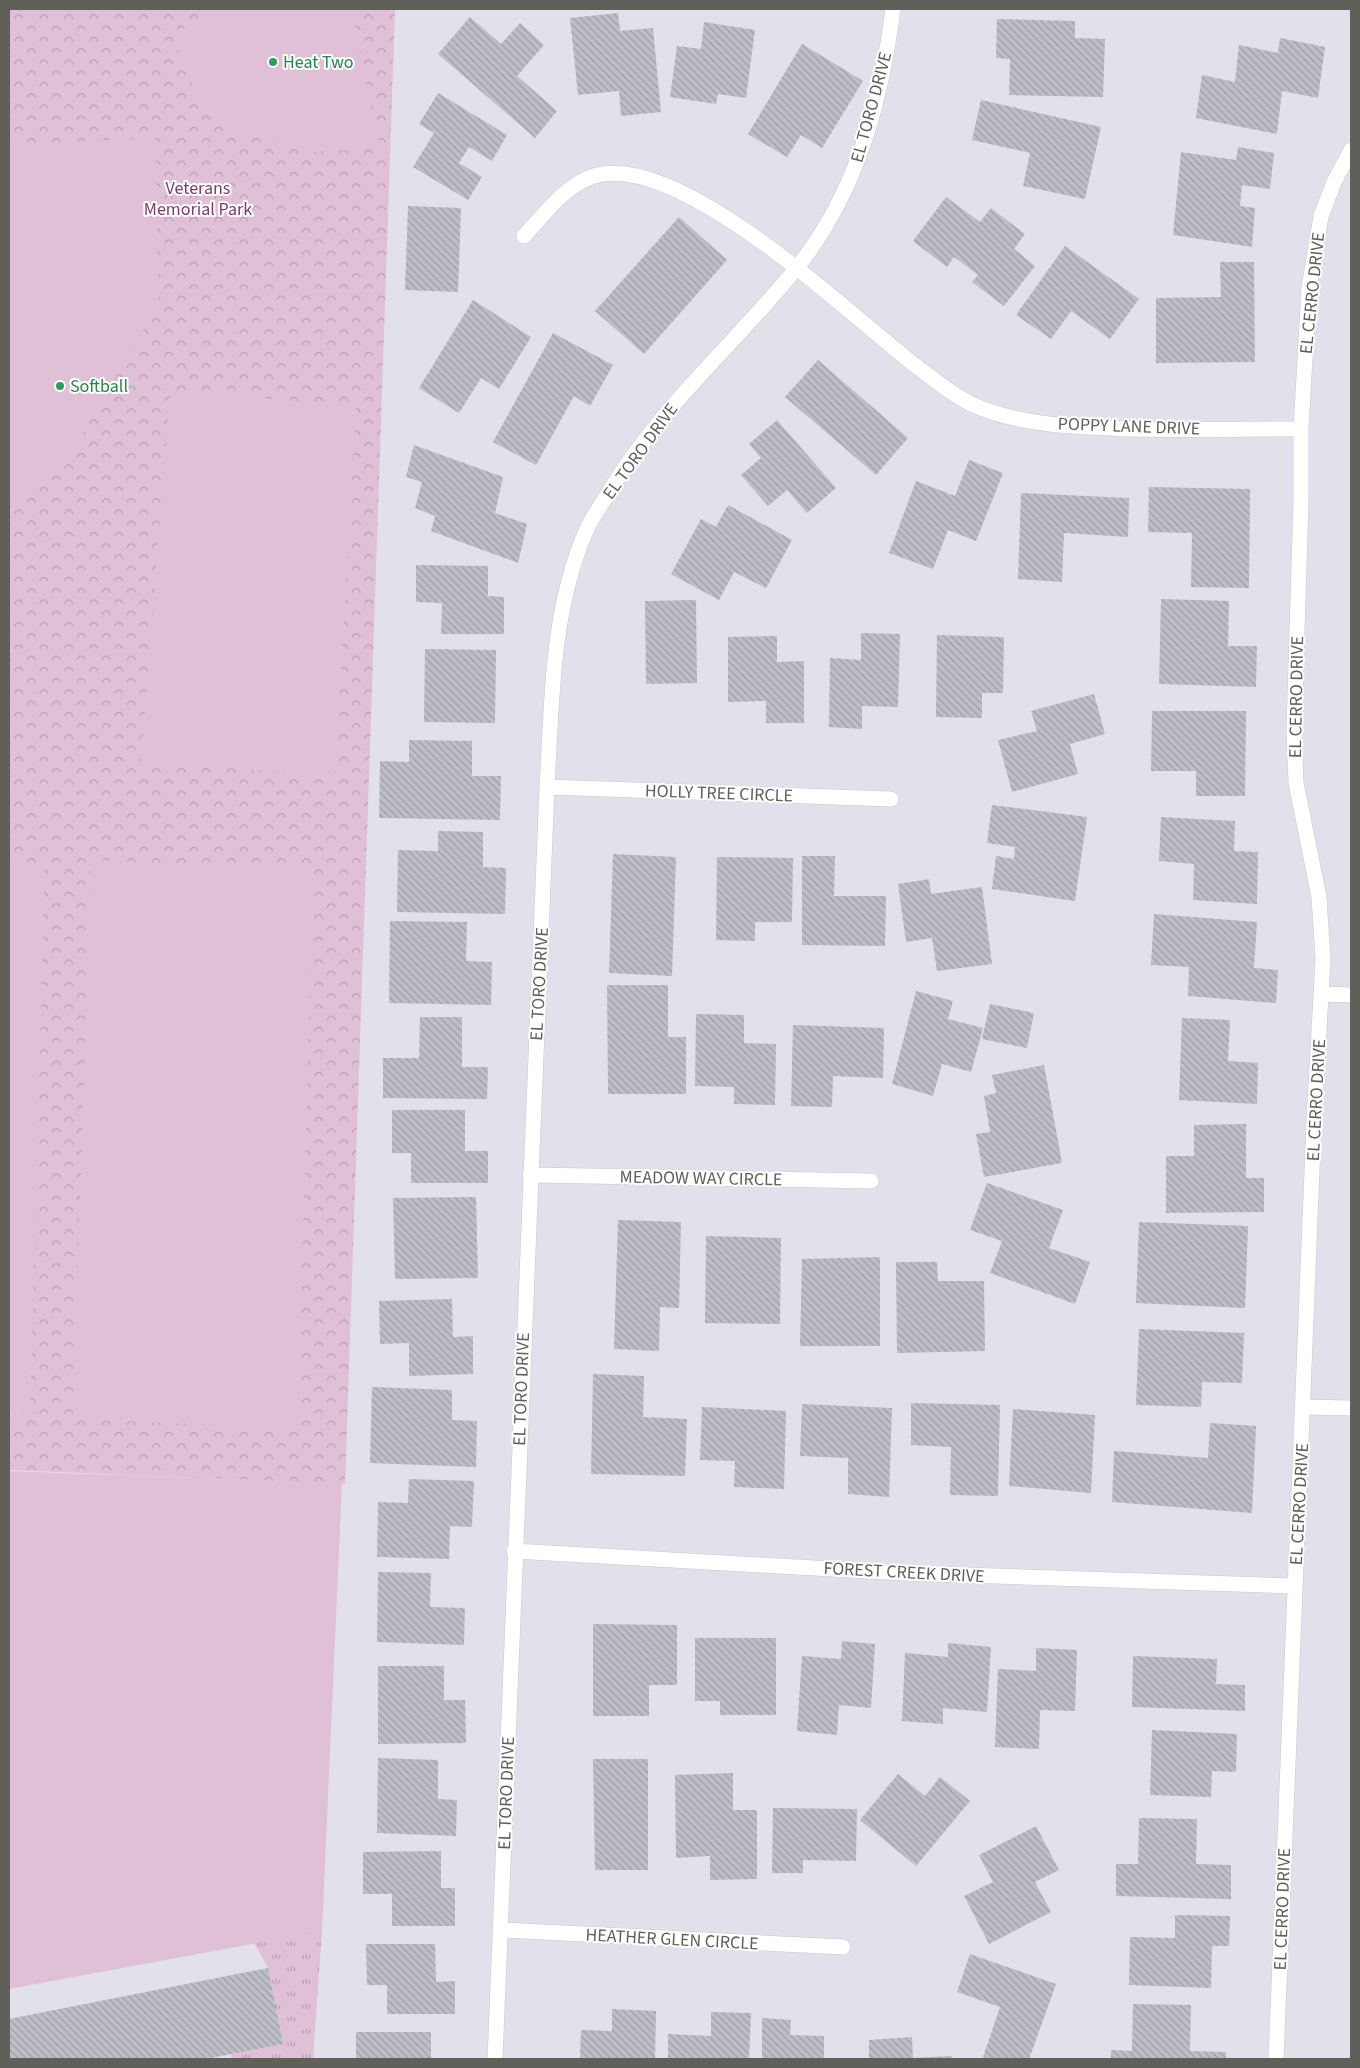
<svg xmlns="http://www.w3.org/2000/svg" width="1360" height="2068" font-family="'Source Sans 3',sans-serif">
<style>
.grass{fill:url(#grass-tufts)}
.park{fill:url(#park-crowns)}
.pitch{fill:#e0c0d7}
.building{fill:url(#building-back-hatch)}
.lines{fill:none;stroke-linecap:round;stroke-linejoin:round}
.minor-casing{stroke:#c8c8c3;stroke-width:16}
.minor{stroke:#fff;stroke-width:15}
.leisure-dot{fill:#2e9e5b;stroke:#fff;stroke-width:2}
.labels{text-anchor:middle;stroke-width:4;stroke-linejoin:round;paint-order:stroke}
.leisure-label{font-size:18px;fill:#27864d;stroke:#fff;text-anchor:start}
.street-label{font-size:18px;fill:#605f5a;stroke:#fff}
.park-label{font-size:18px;fill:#7c3d66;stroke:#fff}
</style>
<defs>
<pattern id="grass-tufts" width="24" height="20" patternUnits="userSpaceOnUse" patternTransform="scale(1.25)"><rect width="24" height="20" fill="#e0c0d7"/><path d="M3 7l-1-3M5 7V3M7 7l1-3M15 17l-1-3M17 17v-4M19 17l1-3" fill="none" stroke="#b99fb1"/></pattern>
<pattern id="park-crowns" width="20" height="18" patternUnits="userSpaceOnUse" patternTransform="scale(1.25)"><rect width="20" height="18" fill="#e0c0d7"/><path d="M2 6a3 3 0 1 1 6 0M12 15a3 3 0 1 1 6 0" fill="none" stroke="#b99fb1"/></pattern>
<pattern id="building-back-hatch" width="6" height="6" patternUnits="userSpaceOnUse" patternTransform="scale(1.25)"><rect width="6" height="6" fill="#bebec6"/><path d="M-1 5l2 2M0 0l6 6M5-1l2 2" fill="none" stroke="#9e9ea4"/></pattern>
</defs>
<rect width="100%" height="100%" fill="#e2e1eb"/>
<path class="grass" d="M322,1931L313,2059H231L232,2054L282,2044L268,1968L252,1939Z"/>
<path class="park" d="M9,9H395L345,1484L9,1470Z"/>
<path class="pitch" d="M37,9H90L49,13Z
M230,9H351L380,148L315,152L233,129L195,91L171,33Z
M155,138L159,303L62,469L9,502V144Z
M170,391L356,406L335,776L141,762Z
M91,860L313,870L298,1428L73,1419Z
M9,864L45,865L30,1414L9,1413Z
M9,1471L342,1483L322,1931L9,1989Z"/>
<path class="building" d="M618,13L620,31L653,28L661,112L621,116L619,91L578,95L570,18Z
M470,17L501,44L520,23L544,45L517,76L557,111L535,138L438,54Z
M997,19L1075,21V38L1105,39L1103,97L1009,95L1010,59L996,58Z
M704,22L755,30L746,98L718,94L716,104L670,97L677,46L701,49Z
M1280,38L1325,47L1318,98L1282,91L1277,134L1196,118L1202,75L1235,82L1239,45L1278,53Z
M802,44L863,81L822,148L801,135L787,157L748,134Z
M438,93L507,135L492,161L469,147L459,163L482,177L468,200L413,167L434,133L419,124Z
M981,100L1101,127L1085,199L1023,186L1030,153L972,140Z
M1238,147L1274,153L1270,189L1242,185L1240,206L1255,208L1252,247L1173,235L1181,152L1236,160Z
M946,197L980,222L991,208L1025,234L1014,249L1035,266L1004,306L972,282L978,275L954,257L947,267L913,241Z
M408,206L461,208L458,292L405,290Z
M679,217L727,260L644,354L595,311Z
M1065,246L1139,299L1110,339L1071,311L1051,339L1016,315Z
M1220,262H1254L1255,362L1156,363V298L1221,297Z
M473,300L531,337L499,389L481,378L459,413L419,388Z
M553,333L613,365L590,406L574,396L536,465L493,442Z
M818,360L908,438L876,475L785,397Z
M777,420L836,488L807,513L787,490L768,506L741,475L761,458L749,444Z
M414,445L503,477L495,513L527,524L518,563L431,531L435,516L415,508L422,482L406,477Z
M969,460L1003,473L976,541L948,530L933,569L889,553L916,481L955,496Z
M1149,487L1250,489L1249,588L1191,587L1192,533L1148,532Z
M1021,493L1129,498L1128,537L1064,533L1062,582L1018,579Z
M728,505L792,540L766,588L734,572L719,600L671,574L701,519L716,527Z
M416,565L488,566V596L504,597V634H441L442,603L416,602Z
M1161,599L1229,601L1228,646H1257L1256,687L1159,684Z
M696,600L697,683L646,684L645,601Z
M861,633L900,634L898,707L862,706V729L829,727L830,658L861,660Z
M937,635L1004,637L1003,693H982V718L936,717Z
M777,636V662L804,661V723H766V701L728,702V637Z
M425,649L496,650L495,723L424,722Z
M1094,694L1105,734L1070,744L1078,774L1012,792L998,740L1037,731L1031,711Z
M1152,711H1246L1245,796H1196V771H1151Z
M409,740L472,741V776H501L500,820L379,818L380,761L409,762Z
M992,805L1087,817L1075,901L992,889L996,856L1014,859L1015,847L987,843Z
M1161,817L1235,821L1234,851L1258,852L1257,904L1193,900L1194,864L1159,861Z
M438,831L483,832V867L506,868L505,914L397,912L398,850L438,851Z
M613,854L676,857L672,976L609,973Z
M802,856H835L834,896H886L885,946L802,945Z
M717,857L793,858L792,922H755V941L716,940Z
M929,879L931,894L982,887L992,964L937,971L932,938L906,942L898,884Z
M1154,914L1257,922L1254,968L1278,970L1276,1003L1188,996L1189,967L1151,965Z
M390,921L467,922L466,961L492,962L491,1005L389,1003Z
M607,985H668V1037H686V1094H608Z
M916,991L953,1001L948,1019L983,1028L971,1072L942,1064L933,1096L892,1084Z
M990,1004L1034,1013L1027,1048L982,1039Z
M696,1014L744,1015V1043L776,1044L775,1105L734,1104V1087L695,1086Z
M420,1017H462V1067H488L487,1099L383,1098V1058H419Z
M1182,1018L1230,1020L1228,1061L1258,1063L1257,1104L1179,1100Z
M793,1025L884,1028L883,1078L833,1076L832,1107L791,1106Z
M1044,1065L1062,1163L984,1177L976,1134L990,1132L984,1096L996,1093L992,1075Z
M392,1110H465V1151H488V1183H411V1153H392Z
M1246,1124V1178H1264V1212L1166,1213V1156H1194V1125Z
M987,1183L1063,1210L1049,1248L1090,1262L1075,1304L990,1273L1002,1241L970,1230Z
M476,1197L478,1278L395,1279L393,1198Z
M618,1220L681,1222L679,1308L660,1307L659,1351L614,1349Z
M1139,1222L1248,1226L1245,1308L1136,1303Z
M706,1236L781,1238L780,1324L705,1323Z
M880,1257V1346H800L802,1259Z
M896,1262H937L938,1281H984L985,1351L897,1353Z
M452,1299L453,1337L473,1336V1374L409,1376V1343L380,1344L379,1301Z
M1139,1329L1244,1333L1242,1383L1202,1382L1201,1407L1136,1405Z
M593,1374L644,1376L643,1417L687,1419L685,1476L591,1474Z
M372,1387L452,1390V1420L477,1421L476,1467L370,1463Z
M911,1403L1000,1405L998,1496L950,1495L951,1447L911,1445Z
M802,1404L892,1408L889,1497L848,1494V1458L800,1456Z
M702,1407L786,1411L784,1489L734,1487L735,1461L700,1460Z
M1013,1409L1095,1415L1091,1493L1009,1486Z
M1210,1423L1256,1426L1252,1513L1112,1502L1114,1451L1208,1458Z
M409,1479L474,1481L472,1527L450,1526L449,1559L377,1557L378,1502L408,1503Z
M378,1572L431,1573L430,1607L465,1608L464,1645L377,1642Z
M593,1624L677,1625V1685H649V1716H593Z
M695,1638H776V1715H720V1701H695Z
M842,1641L875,1644L871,1708L839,1705L837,1735L797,1731L802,1656L841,1659Z
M948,1643L991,1647L987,1712L943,1708V1724L902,1721L905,1653L948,1657Z
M1036,1648L1077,1650L1075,1711L1040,1710L1039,1749L995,1747L998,1669L1036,1671Z
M1133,1656L1217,1659L1216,1684L1245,1685V1711L1132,1707Z
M378,1666H444V1700H465L466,1743L378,1744Z
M1152,1730L1237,1734L1236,1772L1212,1771L1211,1797L1150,1795Z
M378,1758L438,1760V1799L457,1800L456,1836L377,1833Z
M593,1759H648V1870H595Z
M733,1773V1810H757V1879L710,1880V1856L676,1858L675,1775Z
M898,1774L925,1796L940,1777L970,1801L916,1866L860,1820Z
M773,1808L857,1809L856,1861L803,1860V1873H772Z
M1139,1818L1197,1819L1196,1864L1231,1865V1899L1116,1896V1864H1138Z
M1036,1826L1059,1870L1035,1882L1051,1912L989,1944L964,1896L993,1882L979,1855Z
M441,1851V1888H455V1926H392V1894H363V1852Z
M1175,1915L1230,1916L1229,1946H1212L1211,1988L1129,1985L1130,1937L1175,1938Z
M366,1944H435L436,1982L455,1981V2014H387V1985H367Z
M970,1954L1056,1984L1029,2059H989L983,2057L1000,2007L957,1992Z
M268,1968L283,2044L206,2059H9V2019Z
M1133,2004L1191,2005L1190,2051L1226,2052V2059H1111V2050L1132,2051Z
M612,2009L656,2011L655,2059H580L581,2030L612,2031Z
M711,2012L751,2013L749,2059H668V2034L711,2036Z
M762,2018L791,2020L790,2035L824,2036V2059H762Z
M356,2032H431V2059H356Z
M912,2037L913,2058L952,2056V2059H869V2040Z"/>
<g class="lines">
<defs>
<path id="minor" d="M524,236C544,215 565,185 594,176C679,150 850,315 916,366C935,380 955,397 978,407C1025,426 1079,427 1129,429C1187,430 1244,429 1301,429
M547,787L891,799
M1321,994L1351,995
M530,1175L871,1181
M1304,1407L1351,1408
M514,1551L903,1573L1295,1586
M501,1930L843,1947
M495,2059L547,787C552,701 551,612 586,531C591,519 599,508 606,497C656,411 733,346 795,270C856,195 881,103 893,9
M1276,2059L1314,1121L1323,959L1319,897L1296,783L1294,729L1301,501V429L1309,288L1321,216L1334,182L1351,150"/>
</defs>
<use href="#minor" class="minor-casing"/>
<use href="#minor" class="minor"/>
</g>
<g class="leisure-dot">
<circle cx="273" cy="62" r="5"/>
<circle cx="60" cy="386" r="5"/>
</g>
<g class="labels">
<g class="leisure-label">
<text x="283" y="68">Heat Two</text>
<text x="70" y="392">Softball</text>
</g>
<g class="street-label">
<text transform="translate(871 107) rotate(-75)" y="6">EL TORO DRIVE</text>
<text transform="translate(1312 293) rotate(-84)" y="6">EL CERRO DRIVE</text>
<text transform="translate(1129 426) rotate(2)" y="6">POPPY LANE DRIVE</text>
<text transform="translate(640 451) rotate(-54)" y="6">EL TORO DRIVE</text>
<text transform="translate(1296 697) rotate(-89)" y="6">EL CERRO DRIVE</text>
<text transform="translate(719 793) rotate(2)" y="6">HOLLY TREE CIRCLE</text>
<text transform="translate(539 984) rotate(-87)" y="6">EL TORO DRIVE</text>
<text transform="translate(1316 1100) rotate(-87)" y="6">EL CERRO DRIVE</text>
<text transform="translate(701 1178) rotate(1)" y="6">MEADOW WAY CIRCLE</text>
<text transform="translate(521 1389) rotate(-88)" y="6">EL TORO DRIVE</text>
<text transform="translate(1299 1504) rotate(-87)" y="6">EL CERRO DRIVE</text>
<text transform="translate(904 1572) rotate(3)" y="6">FOREST CREEK DRIVE</text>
<text transform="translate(506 1793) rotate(-88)" y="6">EL TORO DRIVE</text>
<text transform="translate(1282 1909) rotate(-88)" y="6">EL CERRO DRIVE</text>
<text transform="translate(672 1939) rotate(3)" y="6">HEATHER GLEN CIRCLE</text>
</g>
<g class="park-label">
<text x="198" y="194">Veterans<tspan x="198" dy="21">Memorial Park</tspan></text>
</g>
</g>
<rect width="1360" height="2068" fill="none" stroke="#605f5a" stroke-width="20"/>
</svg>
